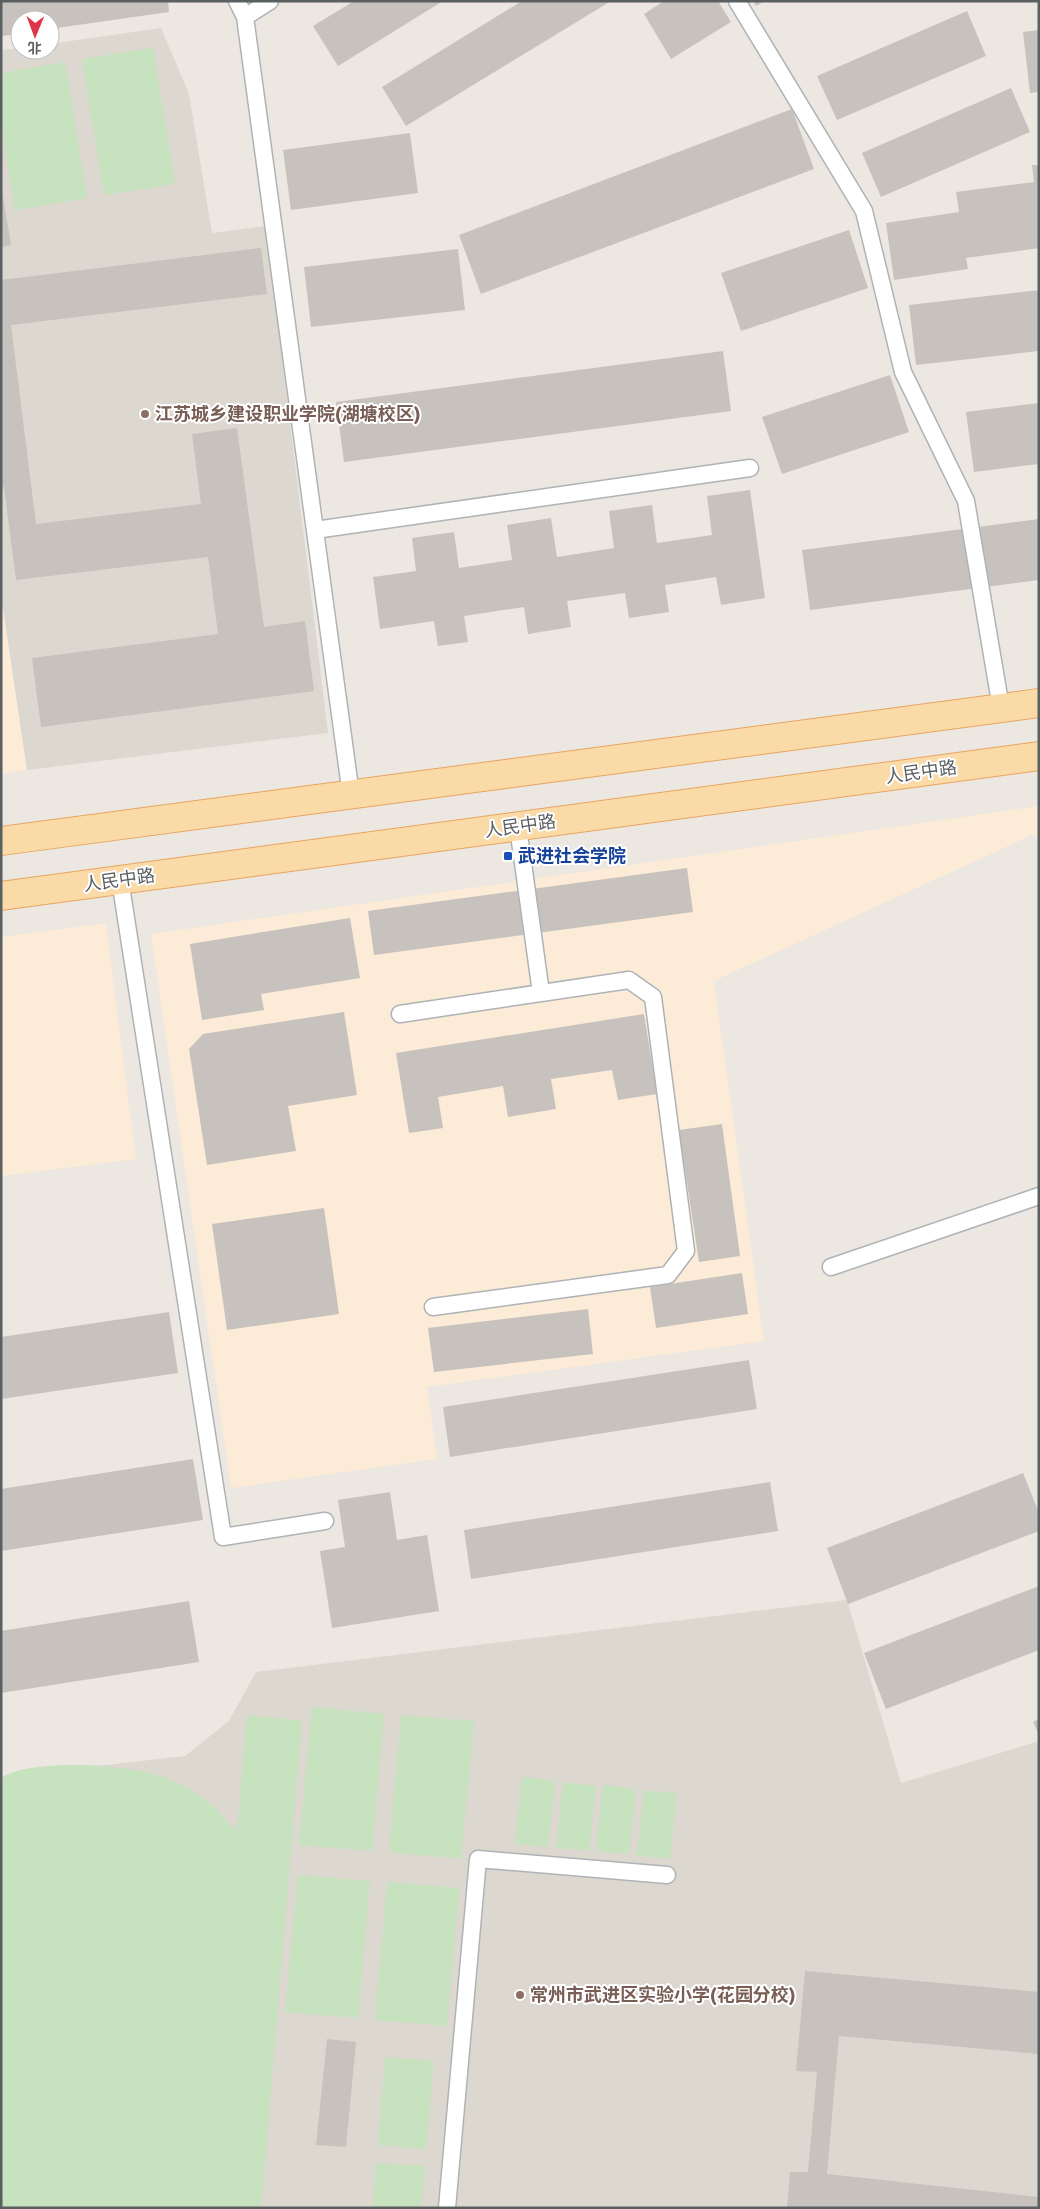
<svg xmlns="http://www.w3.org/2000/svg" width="1040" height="2209" font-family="Signika,'Noto Sans SC',sans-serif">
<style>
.commercial{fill:#fbebd7}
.education{fill:#dcd7cf}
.green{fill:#c6e2bf}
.building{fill:#c7c2be}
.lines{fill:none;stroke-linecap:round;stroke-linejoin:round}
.lane-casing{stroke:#afb3b6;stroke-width:19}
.primary-casing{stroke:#e8a45e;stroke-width:30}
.lane{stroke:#fff;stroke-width:16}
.primary{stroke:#fadba8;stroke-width:28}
.education-dot{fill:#8d6e63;stroke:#fff;stroke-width:2}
.transit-dot{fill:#1a4fb4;stroke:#fff;stroke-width:2}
.labels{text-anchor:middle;stroke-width:4;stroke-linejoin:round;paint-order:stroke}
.education-label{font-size:18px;font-weight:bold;fill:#785e54;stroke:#fff;text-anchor:start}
.street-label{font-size:18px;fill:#5a5f61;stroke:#fff}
.transit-label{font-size:18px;font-weight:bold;fill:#164399;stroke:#fff;text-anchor:start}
</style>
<rect width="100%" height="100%" fill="#ece7e1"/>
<path class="commercial" d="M1,594L27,770L1,774Z
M1039,806V838L1032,835L714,981L764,1341L427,1387L437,1459L231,1488L151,934Z
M106,923L136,1159L1,1176V937Z"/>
<path class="education" d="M161,28L189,94L212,233L266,226L328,733L27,770L1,594V50L20,48V50H50V44Z
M847,1600L901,1783L1036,1742L1039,1750V2208H1V1777L185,1756L229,1721L256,1672Z"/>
<path class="green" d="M153,48L175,184L104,195L82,59Z
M65,62L87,198L15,210L1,123V73Z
M312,1707L384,1714L372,1851L299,1845Z
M247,1715L302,1721L261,2208H1V1778C32,1757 137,1764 171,1780C182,1785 197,1793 207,1801C218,1810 227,1822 237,1831Z
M401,1715L474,1721L461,1859L389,1852Z
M522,1777L555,1781L548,1847L515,1844Z
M563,1782L596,1786L589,1851L556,1848Z
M603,1785L636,1789L629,1854L596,1851Z
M644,1790L677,1793L670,1859L637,1856Z
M298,1875L370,1881L358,2018L285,2012Z
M387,1882L459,1888L447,2026L375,2020Z
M385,2057L434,2061L426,2149L378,2145Z
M376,2163L425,2166L421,2208H373Z"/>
<path class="building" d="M1,1H168L169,12L50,29V20H20V34L1,36Z
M354,1H443L338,66L313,26Z
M522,1H611L406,126L382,87Z
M664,1H718L731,22L671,59L644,14Z
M753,1H765L756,6Z
M967,11L986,56L837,120L817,76Z
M1039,30V92L1030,93L1023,32Z
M1011,88L1030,132L881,197L862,153Z
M792,109L814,169L481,294L459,235Z
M410,133L418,193L291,210L283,150Z
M1032,165H1039V248L966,258L968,269L894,280L886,223L959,212L956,192L1034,182Z
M1,185L11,245L1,247Z
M849,230L868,288L741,331L721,273Z
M261,248L267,294L11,325L36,524L201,504L192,434L237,428L264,627L305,621L314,691L41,727L32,658L218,634L208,557L16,580L4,487H1V280Z
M458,249L465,310L311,327L304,267Z
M1039,290V351L916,365L909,305Z
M723,351L731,411L344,462L336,402Z
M890,375L909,432L782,474L762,417Z
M1039,403V464L974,472L966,412Z
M750,490L765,598L721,605L716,577L665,585L669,612L629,618L625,593L567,601L571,627L528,634L524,607L464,616L468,642L438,646L434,621L380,629L373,577L416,571L412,538L454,532L459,568L512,560L507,525L551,518L557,557L614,548L609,511L652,505L657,543L712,535L707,496Z
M1039,519V580L810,610L802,550Z
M687,868L693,912L374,955L368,911Z
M350,918L360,978L261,994L264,1010L202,1020L190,944Z
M344,1012L357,1095L288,1106L296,1151L207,1165L189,1049L203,1034Z
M644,1014L657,1094L618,1100L612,1070L551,1079L556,1109L508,1117L503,1086L438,1097L443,1128L409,1133L396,1053Z
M722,1124L740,1256L699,1262L679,1130Z
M324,1208L339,1314L227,1330L212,1224Z
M742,1273L748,1314L656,1328L650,1287Z
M588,1309L593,1354L434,1372L428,1328Z
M169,1312L178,1373L1,1399V1337Z
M749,1360L757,1409L450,1457L443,1407Z
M193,1459L203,1520L1,1551V1489Z
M1023,1473L1039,1513V1531L848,1604L827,1548Z
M770,1482L778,1531L471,1579L464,1530Z
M390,1492L397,1540L427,1535L439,1611L332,1628L320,1551L345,1547L338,1500Z
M1039,1586V1650L886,1709L864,1653Z
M189,1601L199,1662L1,1693V1631Z
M1039,1719V1735L1033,1722Z
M805,1971L1039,1992V2054L839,2036L827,2174L1039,2197V2208H787L790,2172H808L817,2072L796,2071Z
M327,2039L356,2042L346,2147L316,2145Z"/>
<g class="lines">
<defs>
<path id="lane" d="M237,1L245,17L351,795
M737,1L864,211L903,372L966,501L1001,708
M245,17L270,1
M315,530L750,468
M518,827L541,993
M120,880L223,1537L325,1521
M400,1014L629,980L653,997L686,1251L668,1275L433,1307
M831,1267L1039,1196
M447,2208L478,1859L667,1875"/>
<path id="primary" d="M1,841L1039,703
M1,896L1039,756"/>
</defs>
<use href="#lane" class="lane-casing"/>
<use href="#primary" class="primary-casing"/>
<use href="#lane" class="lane"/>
<use href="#primary" class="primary"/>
</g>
<g class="education-dot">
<circle cx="145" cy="414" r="5"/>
<circle cx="520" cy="1995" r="5"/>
</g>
<rect class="transit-dot" x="503" y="851" width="10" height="10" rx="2.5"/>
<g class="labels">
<g class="education-label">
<text x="155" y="420">江苏城乡建设职业学院(湖塘校区)</text>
<text x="530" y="2001">常州市武进区实验小学(花园分校)</text>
</g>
<g class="street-label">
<text transform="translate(921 772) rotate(-8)" y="6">人民中路</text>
<text transform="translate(520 826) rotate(-8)" y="6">人民中路</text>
<text transform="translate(119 880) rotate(-8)" y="6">人民中路</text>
</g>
<g class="transit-label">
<text x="518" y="862">武进社会学院</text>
</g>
</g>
<rect width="1040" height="2209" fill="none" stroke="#5a5f61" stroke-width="5"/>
<g transform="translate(35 35) rotate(181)"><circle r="24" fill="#ffffff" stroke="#bdbfc0"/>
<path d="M0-4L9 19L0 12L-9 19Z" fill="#de354b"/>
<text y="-8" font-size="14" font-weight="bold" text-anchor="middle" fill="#5a5f61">北</text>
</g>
</svg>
